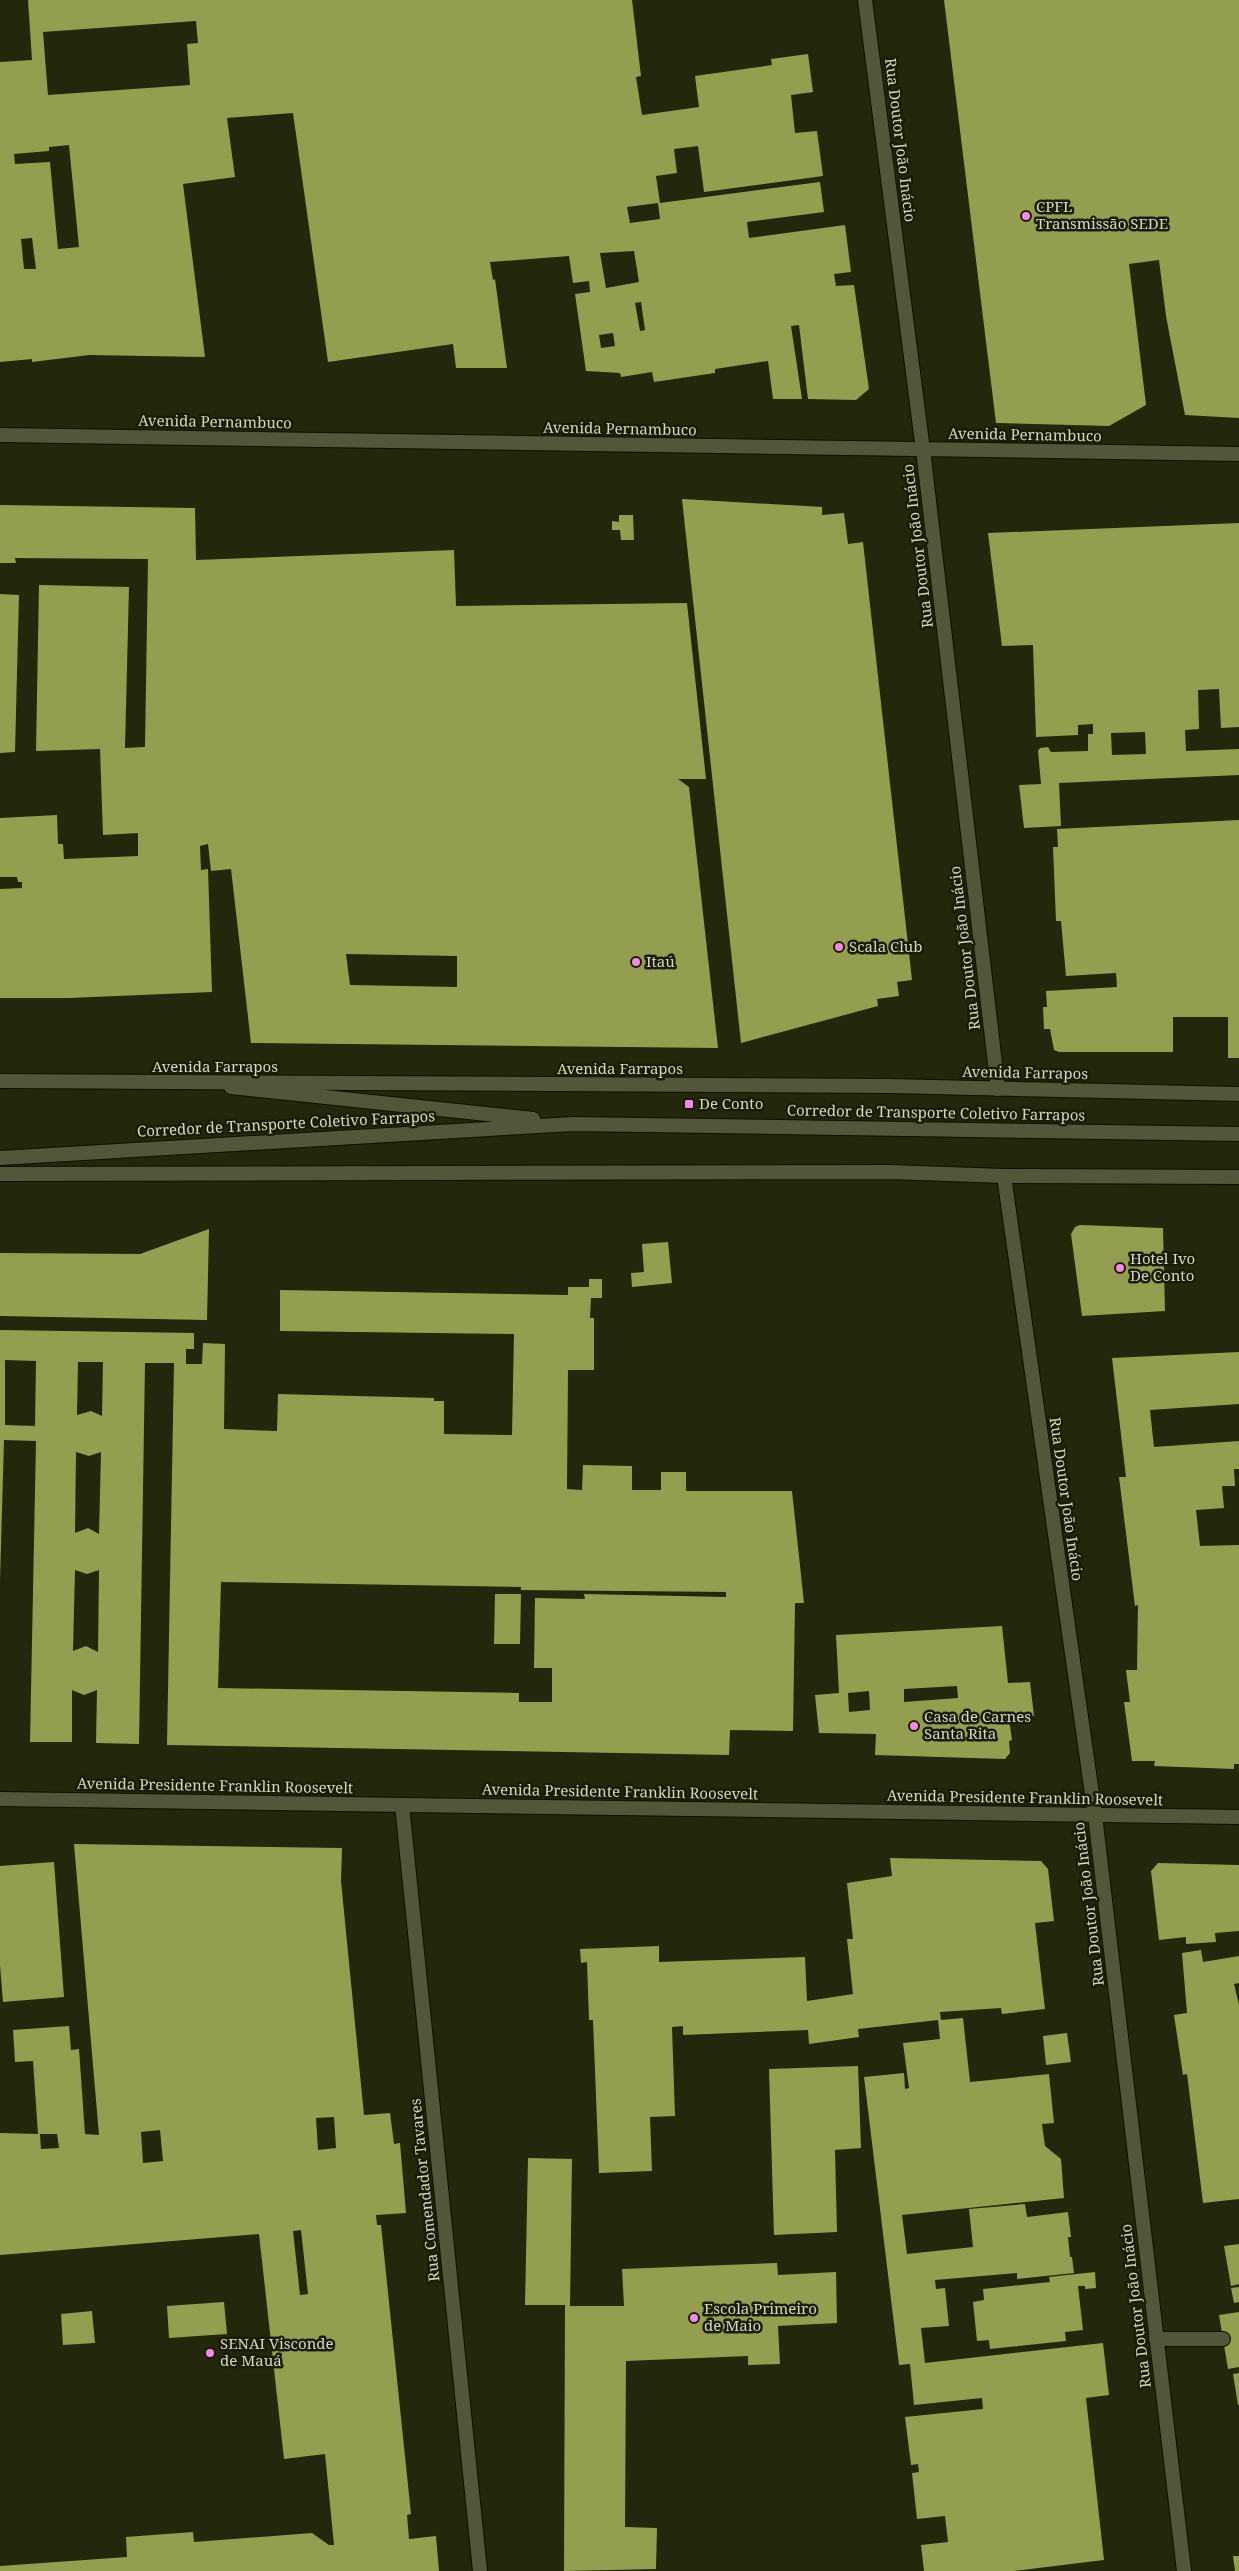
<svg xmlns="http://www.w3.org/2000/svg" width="1239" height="2571" font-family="'Noto Serif',serif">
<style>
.building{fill:#939f4e;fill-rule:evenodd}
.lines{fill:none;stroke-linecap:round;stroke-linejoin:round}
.service-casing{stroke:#0d1000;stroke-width:16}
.minor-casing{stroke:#0d1000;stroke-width:16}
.tertiary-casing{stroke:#0d1000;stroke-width:16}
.secondary-casing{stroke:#0d1000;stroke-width:16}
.service{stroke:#52573a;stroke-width:14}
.minor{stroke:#52573a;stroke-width:14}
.tertiary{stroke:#52573a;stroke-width:14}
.secondary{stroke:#52573a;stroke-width:14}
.poi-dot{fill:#f788eb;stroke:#1a1d03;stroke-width:2}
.labels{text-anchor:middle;stroke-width:5;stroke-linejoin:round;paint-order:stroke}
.street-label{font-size:15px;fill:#d4d7c7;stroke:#1a1d03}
.poi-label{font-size:15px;fill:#d4d7c7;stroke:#1a1d03;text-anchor:start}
</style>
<rect width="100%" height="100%" fill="#23270c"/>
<path class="building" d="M28,0H632L641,76L636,77L642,115L699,107L695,76L772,65L771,59L808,54L813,92L791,95L795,133L817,131L823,176L704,192L698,146L674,149L677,173L656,176L660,203L820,182L824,212L747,222L749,238L845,225L851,272L834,274L836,286L854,285L869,389L856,400L808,399L799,325L791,326L802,399H773L768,361L715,369V373L654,382L652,372L621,377L620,373L586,371L575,294L590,292L589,281L573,283L569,256L490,262L493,280L495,279L507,368H456L453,344L328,362L293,113L227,118L235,177L183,184L205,357L89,355L32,362V359L0,362V62L32,60ZM196,21L198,43L187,44L190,85L48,95L43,32ZM69,145L79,247L58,249L50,162L15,164L14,154L49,151V147ZM658,203L660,219L630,223L627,207ZM32,238L36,269H24L21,239ZM634,251L639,282L606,288L600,253ZM641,302L645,330L640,331L635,303ZM613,333L615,346L601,348L599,335Z
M944,0H1239V418L1185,415L1166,316L1159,260L1129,264L1146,405L1109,426L996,423Z
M682,499L822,507V515L844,513L848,544L863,542L912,980L897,982L899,996L877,999L878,1006L741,1043Z
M0,505L195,508L196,560L454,550L456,606L687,603L706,779H678L689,787L718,1048L251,1043L231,869L211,871L208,844L200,846L201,870L208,869L212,992L69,998H0V889L22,888V882H18L17,877H0V818L57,815L58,844H63L64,859L138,856V833L103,835L100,749L36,751L39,585L129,587L125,748L145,747L148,559L15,558L16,563H0ZM346,954L457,956V987L350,985Z
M619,515H633L634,540H621L620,530H612V521L619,522Z
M1239,523V727L1221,728L1219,689L1198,690L1199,729L1185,730L1186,751L1239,749V775L1059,783L1061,826L1024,828L1019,785L1041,784L1038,751L1040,748L1048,747L1051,752L1088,751V734H1093V724L1078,725V735L1036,737L1033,645L1002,646L988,533ZM1145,732L1146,754L1112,755L1111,733Z
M0,594L19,595L15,752L0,753Z
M1239,820V1058H1228V1017H1173V1052H1059L1054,1050L1050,1029H1044L1043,1007H1047L1046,991L1117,987L1116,973L1066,976L1061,921H1056L1053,847H1058L1057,829Z
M1080,1225L1163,1228L1165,1311L1082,1316L1071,1234L1075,1227Z
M209,1229L207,1320L0,1316V1253L140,1254Z
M668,1242L672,1283L632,1287L631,1273L644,1272L642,1244Z
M589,1279H602V1298H591L590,1318H594V1370H568L567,1489L582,1490L583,1465L632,1466V1490H661V1472H686V1491H792L804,1603H795L793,1731L730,1730L729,1755L167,1745L174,1363H145L139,1744L96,1743L97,1690L84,1695L72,1690V1742H30L36,1441L4,1440L0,1581V1330L194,1333V1349H186V1364H202L203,1343L225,1344L224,1429L277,1431L278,1394L434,1398V1401H444V1434L512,1435L514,1334L280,1331V1290L568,1295V1287H589ZM5,1360L36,1361L35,1426L5,1425ZM78,1362H103L102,1416L91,1411L77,1415ZM76,1452L89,1456L101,1452L99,1534L88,1528L75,1533ZM75,1570L87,1574L99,1570L98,1652L86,1646L73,1651ZM221,1582L521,1587V1590L726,1592V1597L584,1594L585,1599L535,1598L534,1668H552V1702H519V1693L218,1688Z
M1239,1352V1404L1150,1410L1154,1447L1239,1441V1469H1234L1235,1486H1222L1224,1508L1196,1510L1200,1546L1239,1545V1764H1234V1769L1154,1766L1155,1761H1132L1124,1702H1130L1126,1670H1137L1138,1605L1135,1606L1119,1477H1126L1112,1358Z
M495,1594H521L520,1644H494Z
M1002,1626L1008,1683L1030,1682L1034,1716L1009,1719L1012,1740L1009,1741L1010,1753L1005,1759L875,1755L876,1734L819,1733L815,1695L839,1693L836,1635ZM957,1686L958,1698L904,1702V1689ZM869,1691L870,1710L849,1712L848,1693Z
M74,1844L342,1848L341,1881L364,2115L390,2113L394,2144L400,2143L406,2213L376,2215L377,2225H381L411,2514L407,2515L409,2539L436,2536L439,2571H0V2566L127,2557L126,2537L193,2532L194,2542L312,2533L329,2545H334L325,2454L284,2459L259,2234L0,2255V2133L38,2134L33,2061L15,2062L13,2030L69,2026L71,2050L79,2049L85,2134L99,2135ZM334,2117L336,2148L318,2150L316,2118ZM160,2130L163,2161L143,2163L141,2132ZM40,2134H57L59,2148L41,2149ZM301,2230L308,2294L300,2295L293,2231Z
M890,1858L1041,1861L1048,1869L1054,1921L1035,1923L1045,2009L1002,2014L1001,2008L940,2012L941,2020L963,2018L970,2082L1049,2074L1054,2123L1042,2124L1045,2146L1061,2159L1064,2198L902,2215L907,2254L973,2247L969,2209L1025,2204L1027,2217L1068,2212L1071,2237H1068L1070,2257H1072L1074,2273L1017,2279V2273L935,2280L936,2289L945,2288L949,2326L921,2328L925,2363L1103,2343L1109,2395L1086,2398L1104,2560L1013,2571H924L921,2545L948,2542L945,2516L917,2519L912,2473L919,2472L918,2464L911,2465L905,2417L983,2409L982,2398L914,2405L910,2364L899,2365L864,2077L904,2073L905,2089L909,2088L903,2043L940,2039L938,2020L858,2029L859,2037L809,2044L808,2030L683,2035V2026L672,2027L675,2116L650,2117L652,2171L599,2173L593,2020H589L587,1962L581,1963L580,1949L659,1946V1962L805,1957L807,2001L853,1994L847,1939H853L847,1883L892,1876Z
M54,1862L64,1997L3,2002L0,1965V1866Z
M1158,1863L1239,1865V1931L1215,1933L1216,1942L1186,1944V1937L1159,1940L1151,1871Z
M1201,1950L1203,1962L1239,1956V1983L1234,1984L1239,2005V2199L1203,2203L1187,2074L1183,2075L1174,2015L1187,2013L1182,1953Z
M1067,2033L1071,2062L1046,2065L1043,2036Z
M858,2066L861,2148L835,2150L837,2232L774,2235L769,2069Z
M528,2158L572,2159L570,2306H624L622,2269L777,2263L778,2275L836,2272L837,2323L778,2326L780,2364L748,2365V2356L626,2361L625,2527L657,2528L656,2569L564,2571L565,2305H525Z
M1239,2244V2284L1231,2286L1224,2246Z
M1095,2272L1096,2288L1085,2289V2286H1078L1083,2330L1065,2332L1066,2341L990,2349L989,2340L977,2341L973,2302L984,2300L983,2289L1050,2282L1049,2277Z
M1239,2287V2302L1234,2303L1231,2288Z
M224,2302L227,2334L169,2338L167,2306Z
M92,2311L95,2343L63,2345L61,2314Z
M1239,2312V2367L1228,2369L1219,2315Z
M1239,2373V2405H1238L1233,2374Z
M1233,2556H1239V2571H1235Z"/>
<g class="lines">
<defs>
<path id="service" d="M231,1087L533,1119
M0,1158L573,1124L1239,1134
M1156,2339H1223"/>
<path id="minor" d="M865,0L923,450L998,1089
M1004,1176L1095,1815L1184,2571"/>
<path id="tertiary" d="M0,435L1239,454
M0,1799L1239,1817
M402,1805L480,2571"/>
<path id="secondary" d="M0,1081L890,1086L1239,1094
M0,1174L890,1172L1004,1176L1239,1177"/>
</defs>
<use href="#service" class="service-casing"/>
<use href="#minor" class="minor-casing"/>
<use href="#tertiary" class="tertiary-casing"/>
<use href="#secondary" class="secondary-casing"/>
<use href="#service" class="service"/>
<use href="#minor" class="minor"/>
<use href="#tertiary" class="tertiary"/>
<use href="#secondary" class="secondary"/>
</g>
<g class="poi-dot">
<circle cx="1026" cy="216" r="5"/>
<circle cx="839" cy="947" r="5"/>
<circle cx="636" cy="962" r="5"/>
<rect x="684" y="1099" width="10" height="10" rx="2.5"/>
<circle cx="1120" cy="1268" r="5"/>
<circle cx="914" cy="1726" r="5"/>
<circle cx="694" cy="2318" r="5"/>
<circle cx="210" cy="2353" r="5"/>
</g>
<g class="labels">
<g class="street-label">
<text transform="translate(900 140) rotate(83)" y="5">Rua Doutor João Inácio</text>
<text transform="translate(215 422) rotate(1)" y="5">Avenida Pernambuco</text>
<text transform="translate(620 429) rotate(1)" y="5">Avenida Pernambuco</text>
<text transform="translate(1025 435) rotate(1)" y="5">Avenida Pernambuco</text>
<text transform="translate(918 546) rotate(-97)" y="5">Rua Doutor João Inácio</text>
<text transform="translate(965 948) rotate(-97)" y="5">Rua Doutor João Inácio</text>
<text x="215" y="1072">Avenida Farrapos</text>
<text x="620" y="1074">Avenida Farrapos</text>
<text transform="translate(1025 1073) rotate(1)" y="5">Avenida Farrapos</text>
<text transform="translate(936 1113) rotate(1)" y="5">Corredor de Transporte Coletivo Farrapos</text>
<text transform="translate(286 1124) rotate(-3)" y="5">Corredor de Transporte Coletivo Farrapos</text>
<text transform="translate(1066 1499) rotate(82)" y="5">Rua Doutor João Inácio</text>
<text transform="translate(215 1786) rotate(1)" y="5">Avenida Presidente Franklin Roosevelt</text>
<text transform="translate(620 1792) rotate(1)" y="5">Avenida Presidente Franklin Roosevelt</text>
<text transform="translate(1025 1798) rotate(1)" y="5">Avenida Presidente Franklin Roosevelt</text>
<text transform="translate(1089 1904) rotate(-97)" y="5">Rua Doutor João Inácio</text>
<text transform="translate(425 2190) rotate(-96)" y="5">Rua Comendador Tavares</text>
<text transform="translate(1136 2306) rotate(-97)" y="5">Rua Doutor João Inácio</text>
</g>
<g class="poi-label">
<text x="1036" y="212">CPFL<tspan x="1036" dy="17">Transmissão SEDE</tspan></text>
<text x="849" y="952">Scala Club</text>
<text x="646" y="967">Itaú</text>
<text x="699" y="1109">De Conto</text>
<text x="1130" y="1264">Hotel Ivo<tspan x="1130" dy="17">De Conto</tspan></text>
<text x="924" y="1722">Casa de Carnes<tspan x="924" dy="17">Santa Rita</tspan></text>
<text x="704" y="2314">Escola Primeiro<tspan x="704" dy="17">de Maio</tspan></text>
<text x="220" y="2349">SENAI Visconde<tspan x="220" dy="17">de Mauá</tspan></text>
</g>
</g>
</svg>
